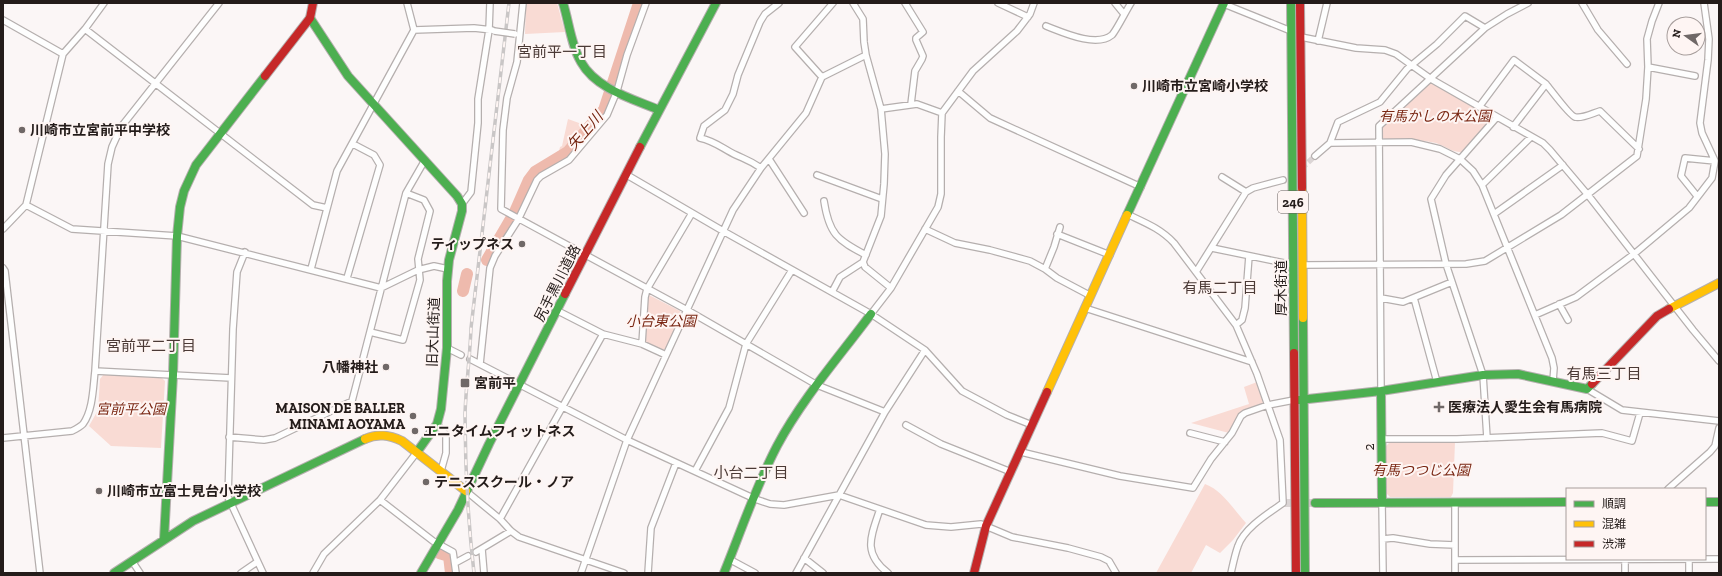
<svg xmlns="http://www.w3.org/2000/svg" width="1722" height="576" font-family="'Zilla Slab','Noto Sans JP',serif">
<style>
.green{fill:#f9dbd4}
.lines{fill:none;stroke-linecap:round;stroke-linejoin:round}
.river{stroke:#eebaad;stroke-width:12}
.street-tunnel{stroke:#dbd5d5;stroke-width:5.5;stroke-dasharray:5.5 3;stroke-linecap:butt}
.secondary-tunnel{stroke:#dbd5d5;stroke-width:8;stroke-dasharray:8 4;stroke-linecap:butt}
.street-casing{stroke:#b5afae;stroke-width:8}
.fast-casing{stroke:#b5afae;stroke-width:10}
.slow-casing{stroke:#b5afae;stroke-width:10}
.jam-casing{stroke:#b5afae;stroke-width:10}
.street{stroke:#fefefe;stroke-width:5.5}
.fast{stroke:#4caf50;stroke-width:8}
.slow{stroke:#ffc107;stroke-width:8}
.jam{stroke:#c62828;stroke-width:8}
.rail-casing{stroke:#c9c6c6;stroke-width:3.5}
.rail{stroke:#fef5f3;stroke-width:2;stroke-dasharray:6;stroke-linecap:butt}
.street-bridge-casing{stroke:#b5afae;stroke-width:8;stroke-linecap:butt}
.street-bridge{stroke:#fefefe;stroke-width:5.5}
.poi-dot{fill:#6f6867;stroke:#fef5f3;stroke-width:1.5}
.labels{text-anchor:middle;stroke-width:4;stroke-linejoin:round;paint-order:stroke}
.shield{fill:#fef5f3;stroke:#655d5b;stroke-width:1}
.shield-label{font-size:13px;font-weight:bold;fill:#241c1a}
.poi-label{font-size:14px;font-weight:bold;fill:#241c1a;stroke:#fef5f3;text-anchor:start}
.park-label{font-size:14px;font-style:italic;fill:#7a2713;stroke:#fef5f3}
.street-label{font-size:14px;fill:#241c1a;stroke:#fef5f3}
.neighbourhood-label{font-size:15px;fill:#4b3a36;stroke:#fef5f3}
.water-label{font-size:15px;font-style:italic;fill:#711f0a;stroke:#fef5f3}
</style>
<rect width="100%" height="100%" fill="#fbf6f6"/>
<path class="green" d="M526,3H557L565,32L525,34Z
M1429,84H1435L1489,116L1490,122L1462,152C1453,153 1445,146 1436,143C1420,139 1403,140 1386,140L1382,137V127Z
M568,119L579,123L585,127L567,151L558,155L560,147L562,146Z
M649,295L680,311L681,316L666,349L661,350L646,343L644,338L646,298Z
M104,374L161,377L165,381L161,448L111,446L89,426L98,410L100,379Z
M1257,382L1263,403L1262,406L1242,411L1229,433L1191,423L1249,404L1244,387Z
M1455,442L1453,493L1451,497H1390L1386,493V446L1389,443Z
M1205,484C1222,490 1234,510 1246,523L1233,540L1220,553L1206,545L1191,573H1156Z"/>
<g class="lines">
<path class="river" d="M487,260L515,212L529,180L535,172L568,152L604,110L639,3
M463,291L467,274
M439,553L449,556L451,573"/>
<path class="street-tunnel" d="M1302,168L1315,156"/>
<path class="secondary-tunnel" d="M1283,503H1315"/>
<defs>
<path id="street" d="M523,3L517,62L507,98L503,130L501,209L687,310L817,385L885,412
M905,3L923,32L916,38V40L923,56L922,59L915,71L911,104
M998,3L1028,17
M1115,3L1124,14
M1582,3L1598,30L1627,64
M1224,4L1291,31
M3,20L63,54
M1046,26C1062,32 1096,48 1112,35C1116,31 1127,9 1131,3
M85,29L313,205L327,208
M414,30L474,28L492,30
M1301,37L1356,48L1385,50L1396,54L1431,79L1543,143L1550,150L1588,195L1693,330L1719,361
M1318,41L1327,3
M1648,67L1695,76
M822,77L795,47L833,3
M1546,84C1551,90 1570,116 1575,117C1582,119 1593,113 1600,111L1639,149
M958,91L990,118L1141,187
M1479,107L1514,60L1546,84L1513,127
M881,109L917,104L942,113
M1330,143L1338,122L1380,102L1407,69L1437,44L1465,16L1485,28
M1315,156L1330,143L1411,142L1440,149L1460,159L1473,171L1482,185L1552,358L1554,368L1553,381
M769,159L804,213
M761,168C751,161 747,160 736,155C723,149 715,141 700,138L704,126L725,110L733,94L738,75L760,22L765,14L779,3
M627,175L723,231L871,314L925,350L962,391L1007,415L1032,425
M817,175L882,199
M1222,177L1246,192
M1482,185L1531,137
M1697,196L1681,176L1685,158L1715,161
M824,201C829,234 837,240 866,255
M462,204L471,192L478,123V99L489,30L490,3
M26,205L72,229L177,236L381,288L418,270L434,266L448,269
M1494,214L1563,165
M1129,215C1146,223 1161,229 1174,243L1236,325L1257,374L1280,440L1283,503C1269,513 1244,528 1238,546C1235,554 1233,564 1231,573
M3,229L26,205L63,54L85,29L104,3
M925,229L955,243L990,250L1030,261L1045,269L1057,278L1091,296
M1057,234L1110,255
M1212,248L1294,265
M245,252L237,272L233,329L228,497L263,573
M863,262L865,267L891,288
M1303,265L1466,264L1485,261L1561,215L1637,156L1646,99L1648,67L1647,39L1652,21L1659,3
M3,268L5,271L40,573
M311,269L337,171L414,30L407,3
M1045,269L1054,247L1060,227
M1196,272L1246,192L1253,188L1283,180
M347,278L380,165L374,155L353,144
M832,292L840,277L863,262L881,216L884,184L885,154L881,109L866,55L864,42L863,19L853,3
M1381,298L1403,302L1452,282
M1414,298L1437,382
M1559,304L1568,320
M1085,308L1252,362
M558,311L603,334L642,344L666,355
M871,314L891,288L938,207L941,194V137L942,113L973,71L1017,31L1030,14L1034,3
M1535,315L1576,297L1634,254L1689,208L1712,178L1715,161L1702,133L1700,123L1708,60L1709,39L1704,3
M1236,325L1242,320L1245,308L1249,256
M370,332L403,340L420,280L418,259L430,211L424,200L406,193
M642,344L645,297L647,289L692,213
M447,348L461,355
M470,359L627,440L755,499L770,504L784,505L839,495L926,525L951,527L981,524L1012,537L1068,548L1101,557L1109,561L1116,573
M480,364L490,268L495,256L518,220L537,180L541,176L569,160L607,115L617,91L627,55L646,3
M95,371L231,378
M1587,389L1622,410L1719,421
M1381,391L1379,126L1485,28L1507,14L1528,3
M437,424L446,435V453L441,471
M906,425L941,444L1011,472
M1190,433L1225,442
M229,437L264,440L275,438L352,401L406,193L425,160
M3,438L72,431C76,429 80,427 83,424C93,410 93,388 95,371L108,164L112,147L121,127L219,3
M1487,438L1483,375L1446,264L1431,199L1446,175L1497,117
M1382,439H1457L1602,433L1632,441L1640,413
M1021,452L1120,476L1193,488L1211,459L1232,433L1241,416L1245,413L1268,405L1294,400
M695,471L729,408L746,344L792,270
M1668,489L1710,452L1715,446L1719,428
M466,491L500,519L511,531L519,537L624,573
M380,500L433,541L453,552L456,573
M1382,502L1383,573
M1455,502V573
M880,509C871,536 862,553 888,573
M500,519L603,334
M1383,539L1393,538L1430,544L1455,545
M482,549L484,573
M476,552L511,531
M804,558L823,573
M729,559L755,573
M1625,559V573
M1689,559V573
M1455,560L1719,559
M132,561L140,573
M455,563L468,556
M241,573L257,562
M313,573L324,554L380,500L417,452
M581,573L627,440L733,210L761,168L806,113L822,77L866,55
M648,573L651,528L676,463
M796,573L885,412L925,350"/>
<path id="fast" d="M563,3C569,22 571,45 581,62C596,89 633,99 659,110
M1291,3L1294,353
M310,18L348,76L457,196L462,204V211L449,260L447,281V348L441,409L437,424L417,452
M640,147L716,3
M1127,215L1224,3
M1303,318L1305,573
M1381,391L1382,502
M1299,400L1381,391L1483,375L1518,374L1587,389L1592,384
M1705,502H1719
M1315,503L1567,502
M164,539L173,375L177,236L180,207L184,191L196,165L265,76
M114,573L193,521L365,439
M421,573L458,510L489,444L565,294
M724,573C741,531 756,486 777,446C802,399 839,357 871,314"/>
<path id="slow" d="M1302,188L1303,318
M1669,309L1719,283
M1047,392L1127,215
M365,439C378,433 389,435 402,441L466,491"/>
<path id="jam" d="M1300,3L1302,188
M265,76L310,18L313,3
M565,294L640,147
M1294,353L1296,573
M1592,384L1657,316L1669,309
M974,573L986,526L1047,392"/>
</defs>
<use href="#street" class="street-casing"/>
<use href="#fast" class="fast-casing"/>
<use href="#slow" class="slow-casing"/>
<use href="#jam" class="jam-casing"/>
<use href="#street" class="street"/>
<use href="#fast" class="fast"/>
<use href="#slow" class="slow"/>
<use href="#jam" class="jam"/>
<defs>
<path id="rail" d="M474,573C468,520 465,467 465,414C466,385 470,357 471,328L509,3"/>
</defs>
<use href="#rail" class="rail-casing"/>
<use href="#rail" class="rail"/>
<defs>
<path id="street-bridge" d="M494,31L515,34"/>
</defs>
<use href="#street-bridge" class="street-bridge-casing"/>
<use href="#street-bridge" class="street-bridge"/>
</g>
<g class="poi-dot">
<circle cx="1134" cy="86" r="4"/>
<circle cx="22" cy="130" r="4"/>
<circle cx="522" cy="244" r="4"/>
<circle cx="386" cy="367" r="4"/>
<rect x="460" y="378" width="10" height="10" rx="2"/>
<path d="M1437 401h4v4h4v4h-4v4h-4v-4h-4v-4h4z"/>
<circle cx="413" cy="416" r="4"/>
<circle cx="415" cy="431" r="4"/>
<circle cx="426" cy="482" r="4"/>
<circle cx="99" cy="491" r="4"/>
</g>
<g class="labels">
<rect class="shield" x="1278" y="191" width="30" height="22" rx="3"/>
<g class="shield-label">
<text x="1293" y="207">246</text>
</g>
<g class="poi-label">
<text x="1142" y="91">川崎市立宮崎小学校</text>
<text x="30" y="135">川崎市立宮前平中学校</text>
<text x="514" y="249" text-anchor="end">ティップネス</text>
<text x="378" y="372" text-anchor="end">八幡神社</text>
<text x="474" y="388">宮前平</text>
<text x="1448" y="412">医療法人愛生会有馬病院</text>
<text x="405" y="413" text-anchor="end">MAISON DE BALLER<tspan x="405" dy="16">MINAMI AOYAMA</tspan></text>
<text x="423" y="436">エニタイムフィットネス</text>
<text x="434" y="487">テニススクール・ノア</text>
<text x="107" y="496">川崎市立富士見台小学校</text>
</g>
<g class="park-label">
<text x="1435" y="121">有馬かしの木公園</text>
<text x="661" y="326">小台東公園</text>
<text x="131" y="414">宮前平公園</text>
<text x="1421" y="475">有馬つつじ公園</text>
</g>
<g class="street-label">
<text transform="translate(557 283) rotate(-63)" y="5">尻手黒川道路</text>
<text transform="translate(1281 288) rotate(-90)" y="5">厚木街道</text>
<text transform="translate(433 332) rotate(-88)" y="5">旧大山街道</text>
<text transform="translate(1369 447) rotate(-90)" y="5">2</text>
</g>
<g class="neighbourhood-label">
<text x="562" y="57">宮前平一丁目</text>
<text x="1220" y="293">有馬二丁目</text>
<text x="151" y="351">宮前平二丁目</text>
<text x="1604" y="379">有馬三丁目</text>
<text x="751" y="478">小台二丁目</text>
</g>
<g class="water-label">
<text transform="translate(585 131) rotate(-49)" y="5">矢上川</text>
</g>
</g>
<rect width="1722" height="576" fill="none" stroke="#241c1a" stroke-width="8"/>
<rect x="1566" y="488" width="140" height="72" fill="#fef5f3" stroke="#a79e9c"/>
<rect x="1574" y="501" width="20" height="6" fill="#4caf50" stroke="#a79e9c"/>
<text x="1602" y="508" font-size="12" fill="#241c1a">順調</text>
<rect x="1574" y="521" width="20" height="6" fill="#ffc107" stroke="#a79e9c"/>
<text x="1602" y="528" font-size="12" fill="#241c1a">混雑</text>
<rect x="1574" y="541" width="20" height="6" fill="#c62828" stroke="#a79e9c"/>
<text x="1602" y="548" font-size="12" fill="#241c1a">渋滞</text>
<g transform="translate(1686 36) rotate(284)"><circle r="19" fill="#fef5f3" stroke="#a79e9c"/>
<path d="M0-3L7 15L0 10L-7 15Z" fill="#6f6867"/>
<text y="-6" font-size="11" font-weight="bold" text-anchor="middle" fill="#241c1a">N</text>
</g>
</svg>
